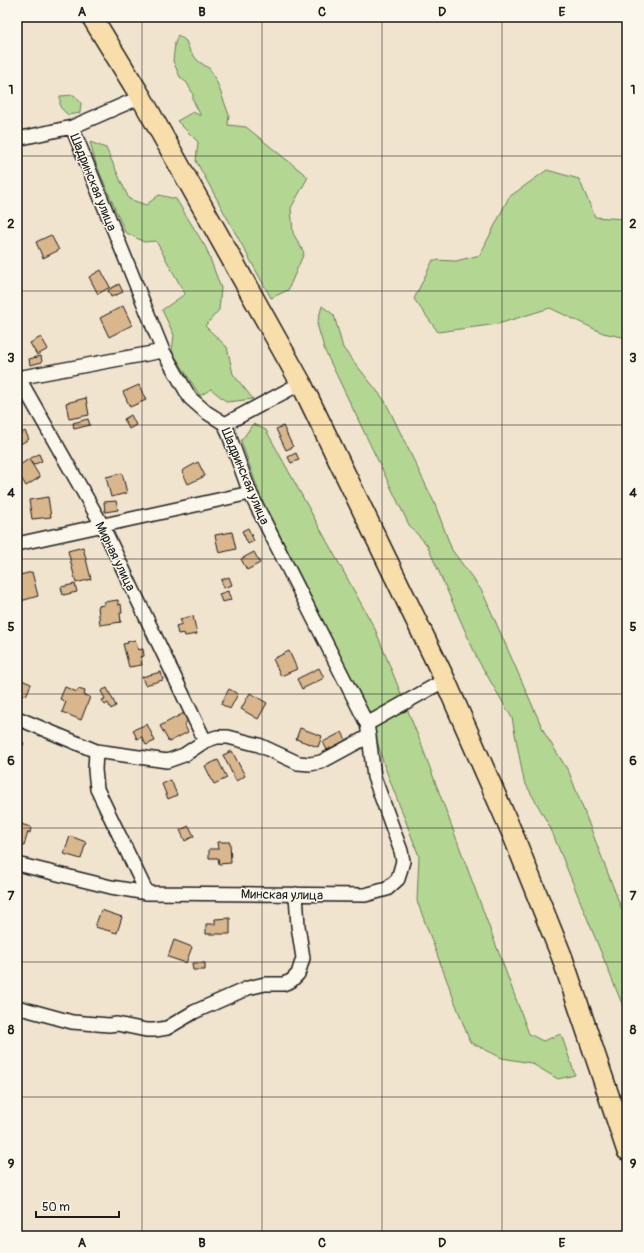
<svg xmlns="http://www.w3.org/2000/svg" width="644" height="1253" font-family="Pangolin,sans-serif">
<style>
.green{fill:#b3d792;stroke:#687a57}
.building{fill:#dab68c;stroke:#1c1c1c}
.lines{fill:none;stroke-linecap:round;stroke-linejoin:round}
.minor-casing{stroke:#1c1c1c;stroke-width:16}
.primary-casing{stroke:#1c1c1c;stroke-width:23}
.minor{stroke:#fbf7ec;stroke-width:13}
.primary{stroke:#f8deab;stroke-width:20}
.grid{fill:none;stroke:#1c1c1c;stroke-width:1;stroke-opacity:0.55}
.labels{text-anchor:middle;stroke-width:3;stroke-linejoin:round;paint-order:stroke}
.street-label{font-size:13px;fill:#1c1c1c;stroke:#fbf7ec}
.neatline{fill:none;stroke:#1c1c1c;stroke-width:1.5}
.grid-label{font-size:13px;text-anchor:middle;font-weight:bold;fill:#1c1c1c}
</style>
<rect width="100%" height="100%" fill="#f1e4cf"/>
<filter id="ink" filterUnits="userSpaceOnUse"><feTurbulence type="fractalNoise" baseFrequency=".025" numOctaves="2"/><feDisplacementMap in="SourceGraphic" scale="8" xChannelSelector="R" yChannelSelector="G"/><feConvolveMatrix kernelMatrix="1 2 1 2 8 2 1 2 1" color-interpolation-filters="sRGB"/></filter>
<g filter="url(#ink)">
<path class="green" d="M178,35L186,41L190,51L198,61L210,69L218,85L229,115L228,125L246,127L308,177L291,208L293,233L304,253L288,290L271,298L196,161L198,142L177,121L193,112L201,116L193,100V94L187,83L180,77L173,61L175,43Z
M74,95L81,103L80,113L68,115L60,107V96Z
M90,142L106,148L129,199L146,205L159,195L176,199L206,248L221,288L219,310L205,326L227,347L233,374L253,399L227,402L211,389L200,396L172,351L174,335L162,310L185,294L156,241L144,242L125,232L96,164Z
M547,170L579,179L595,217L624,219L627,224V338L603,333L550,308L498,324L438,332L414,299L433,260L456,261L480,255L509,197Z
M322,306L334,315L343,348L385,401L434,502L452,550L482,591L545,734L569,772L627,923V1016L550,827L524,781L512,718L478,660L427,545L409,525L325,351L317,324Z
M253,424L266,430L375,629L420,741L529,1034L543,1041L561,1034L575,1075L558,1079L531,1063L502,1058L470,1042L417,901L419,856L384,765L368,710L261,498L241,441Z"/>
<path class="building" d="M51,235L59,250L43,258L36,242Z
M101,270L110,287L98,294L89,277Z
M119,284L123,292L111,297L108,290Z
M123,306L132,325L109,337L100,318Z
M41,337L48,349L37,355L30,343Z
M41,356L42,362L30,365L29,359Z
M139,385L146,400L130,407L123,392Z
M86,398L89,415L69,419L66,403Z
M131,415L136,425L129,429L124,419Z
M88,419L90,425L74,429L73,423Z
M283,426L293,447L286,450L276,429Z
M25,431L29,439L17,446V436Z
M296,453L299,460L291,463L288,457Z
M39,454L42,461L33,465L29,459Z
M29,459L40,477L26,486L17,471V467Z
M198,462L205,476L188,484L182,471Z
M122,473L127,493L111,497L106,477Z
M48,497L51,517L32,519L29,500Z
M116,501L118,510L105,512L104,502Z
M248,528L254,541L248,544L242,531Z
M232,532L236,549L219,553L215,535Z
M83,547L91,579L76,583L68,551Z
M254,552L260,563L247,570L241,559Z
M20,572V575L32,572L38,596L21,601L20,598L17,599V573Z
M229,577L232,585L224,588L221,580Z
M75,584L77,592L63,595L61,587Z
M228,591L231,600L222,602L219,594Z
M118,600V605L121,604L122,613H120L121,622L100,625L98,606L104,605V602Z
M193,616L197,634L185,636L184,633L178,634L176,626L182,624L180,619Z
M135,640L138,650L143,649L144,656L140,657L142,665L129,667L123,644L128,643L127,642Z
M289,651L297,669L281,676L273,659Z
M319,668L324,678L302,689L297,679Z
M161,672L163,680L145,685L142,677Z
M17,678L31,684L26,696L17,692Z
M65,687L77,692L78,689L85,691L84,695L90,697L81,720L62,712L66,702L60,699Z
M107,688L116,706L111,709L108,703L105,705L102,700L105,699L101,691Z
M229,689L238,694L230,709L221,704Z
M250,693L267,703L258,719L241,709Z
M184,713L188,721L184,724L188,732L169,742L160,726Z
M147,724L155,741L146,745L142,737L137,739L133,730Z
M300,728L322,736L318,747L296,739Z
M342,732L346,740L327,750L323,742Z
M17,740L24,743L17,761Z
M232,751L245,776L236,781L223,755Z
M218,760L227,778L214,784L205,766Z
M171,780L177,795L168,799L162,784Z
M17,823L31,827L30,833L28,832L24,846L17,844Z
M189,826L194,836L185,841L180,830Z
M70,836L86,842L81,859L64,854Z
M217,842H230L231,863L219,864L218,858H209V849H218Z
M101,910L122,917L117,933L95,927Z
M230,918V934H206V924H215V919Z
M174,940L192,947L186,963L168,957Z
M192,963H205V970H193Z"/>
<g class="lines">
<defs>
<path id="minor" d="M72,127L163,351L190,398L206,412L225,424L250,493L367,724
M17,139L72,127L141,97
M17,375L102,525L205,741
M17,378L163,351
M225,424L301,383
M17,544L250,493
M17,718L96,751L167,761L184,755L205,741L217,737H228L259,745L298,763L310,764L321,762L369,736L367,724L445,680
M96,751L95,770L97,789L147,893
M17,864L111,887L147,893L365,895L387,889L398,879L403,861L401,851L374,777L369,736
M17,1007L72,1022L109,1025L117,1024L146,1030H155L167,1028L194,1012L248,988L265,984H283L291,981L298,974L303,958L298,926L296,894"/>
<path id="primary" d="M92,17L141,97L301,383L445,680L513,835L562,957L627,1150"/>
</defs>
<use href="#minor" class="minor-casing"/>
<use href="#primary" class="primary-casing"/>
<use href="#minor" class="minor"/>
<use href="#primary" class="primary"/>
</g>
</g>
<path class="grid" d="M142,17V1236M262,17V1236M382,17V1236M502,17V1236M17,156H627M17,291H627M17,425H627M17,559H627M17,694H627M17,828H627M17,962H627M17,1097H627"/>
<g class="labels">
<g class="street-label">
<text transform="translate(94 182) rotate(68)" y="5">Шадринская улица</text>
<text transform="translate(246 476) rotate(67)" y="5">Шадринская улица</text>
<text transform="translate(116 556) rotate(64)" y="5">Мирная улица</text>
<text transform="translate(282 894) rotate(1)" y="5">Минская улица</text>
</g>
</g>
<rect width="644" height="1253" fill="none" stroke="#fbf7ec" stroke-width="44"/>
<path d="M36 1211v6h83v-6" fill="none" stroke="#1c1c1c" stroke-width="2"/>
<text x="42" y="1211" font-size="12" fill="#1c1c1c" stroke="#fbf7ec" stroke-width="3" paint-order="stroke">50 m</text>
<rect x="22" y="22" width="600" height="1209" class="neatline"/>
<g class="grid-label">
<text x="82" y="16">A</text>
<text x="202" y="16">B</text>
<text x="322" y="16">C</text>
<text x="442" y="16">D</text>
<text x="562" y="16">E</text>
<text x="11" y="94">1</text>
<text x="633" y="94">1</text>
<text x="11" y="228">2</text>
<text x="633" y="228">2</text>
<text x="11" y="362">3</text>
<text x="633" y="362">3</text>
<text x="11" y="497">4</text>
<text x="633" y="497">4</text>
<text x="11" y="631">5</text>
<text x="633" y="631">5</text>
<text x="11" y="765">6</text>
<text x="633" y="765">6</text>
<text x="11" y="900">7</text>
<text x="633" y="900">7</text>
<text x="11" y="1034">8</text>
<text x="633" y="1034">8</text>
<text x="11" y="1168">9</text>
<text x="633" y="1168">9</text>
<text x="82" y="1247">A</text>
<text x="202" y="1247">B</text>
<text x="322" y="1247">C</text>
<text x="442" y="1247">D</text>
<text x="562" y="1247">E</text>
</g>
</svg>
